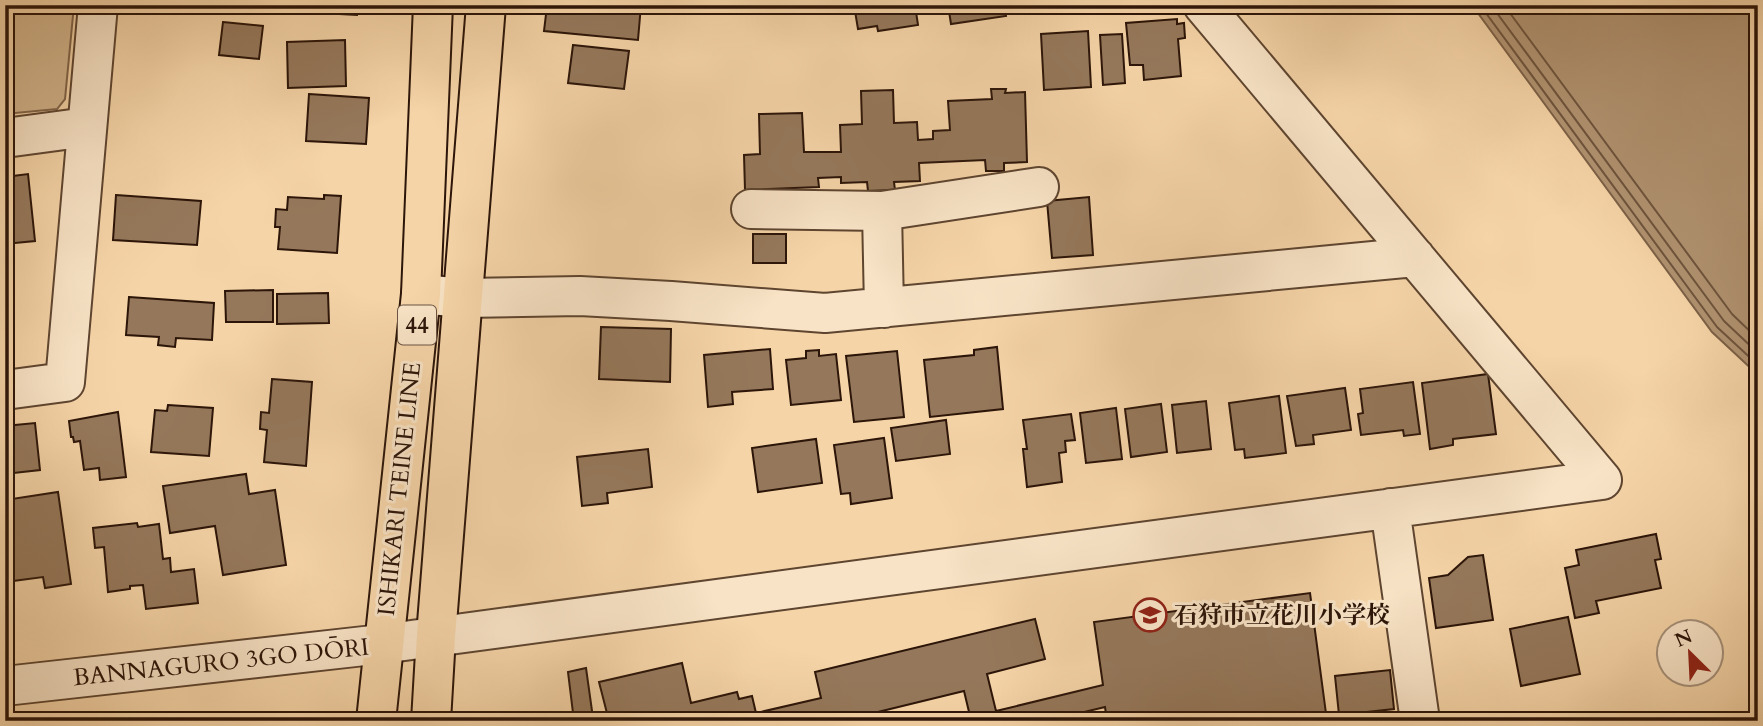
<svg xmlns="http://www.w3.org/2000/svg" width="1763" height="726" font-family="Cardo,'Noto Serif JP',serif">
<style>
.green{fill:#d3b48c;stroke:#80644a;stroke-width:2}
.water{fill:#b19371;stroke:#7c6147;stroke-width:2}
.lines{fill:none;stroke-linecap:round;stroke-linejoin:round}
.shore{stroke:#6e543d;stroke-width:2}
.building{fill:#95785b;stroke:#2c1509;stroke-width:2}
.minor-casing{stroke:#5e4530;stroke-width:42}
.major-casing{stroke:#2c1509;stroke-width:42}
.minor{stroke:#f8e3c6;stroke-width:38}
.major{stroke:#f5d4a7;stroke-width:38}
.labels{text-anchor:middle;stroke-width:6;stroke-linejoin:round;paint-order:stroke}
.shield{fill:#f8e3c6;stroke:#695342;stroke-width:2}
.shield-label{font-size:23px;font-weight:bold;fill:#2c1509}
.street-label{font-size:24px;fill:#2c1509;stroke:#f8e3c6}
.poi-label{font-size:24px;font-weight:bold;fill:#2c1509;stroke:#f8e3c6;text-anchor:start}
</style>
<rect width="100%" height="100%" fill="#f5d4a7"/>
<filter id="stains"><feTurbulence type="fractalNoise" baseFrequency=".00286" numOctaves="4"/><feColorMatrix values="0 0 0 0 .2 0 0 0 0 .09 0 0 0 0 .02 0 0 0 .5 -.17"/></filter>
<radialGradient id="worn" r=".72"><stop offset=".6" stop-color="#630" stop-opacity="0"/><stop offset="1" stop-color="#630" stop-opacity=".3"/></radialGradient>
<path class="green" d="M5,5H74L65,99L57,109L5,114Z"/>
<path class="water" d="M1472,5H1758V375L1712,332Z"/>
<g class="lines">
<path class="shore" d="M1480,5L1717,327L1758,365
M1491,5L1724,321L1758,353
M1504,5L1732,314L1758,339"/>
</g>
<path class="building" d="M227,5H274L273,9Z
M303,5H358L357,15L302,12Z
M570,5H641L638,40L544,31L547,6L570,8Z
M854,5H915L918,25L878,31L877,26L858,29Z
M948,5H1004L1006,16L951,24Z
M1177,19V24L1184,23L1185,38L1178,39L1181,76L1144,80L1143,65H1130L1126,23Z
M223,22L263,26L259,59L219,55Z
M1088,31L1091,87L1044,90L1041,34Z
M1122,34L1125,83L1103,85L1100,35Z
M345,40L346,86L288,88L287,42Z
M573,45L629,51L624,89L568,83Z
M991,89H1006L1005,93L1025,92L1027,162L1004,163V171H986L985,160L919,163L920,181L894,182L895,190L868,191L867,182L841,183V177L818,178L819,187L745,190L744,155L760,154L759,114L802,113L804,152H841L840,125L862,124L861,91L893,90L894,123L917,122L918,140L933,139V131L950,130L948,101L992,99Z
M309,94L369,98L366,144L306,141Z
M28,174L35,241L5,244V177Z
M116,195L201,201L197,245L113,240Z
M324,195L341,196L337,253L278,249L280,227H275L276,209L287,210L288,197L324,199Z
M1089,197L1093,255L1052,258L1047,201Z
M753,234H786V263H753Z
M273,290V322H226L225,291Z
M328,293L329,323L277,324V294Z
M129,297L214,303L212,340L176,338L175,347L158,345L159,337L126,335Z
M601,327L671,329L670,382L599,379Z
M997,347L1003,409L930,417L924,360L974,355V350Z
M770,349L773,389L732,392L733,404L708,407L704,355Z
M819,350V356L836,354L841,400L791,405L786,360L806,358V351Z
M897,351L904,417L854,422L846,356Z
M1488,374L1496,434L1453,439V445L1430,449L1422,383Z
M272,379L312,382L306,466L264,462L267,430L260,429L261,412L269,413Z
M1413,382L1420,434L1404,436L1403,430L1361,435L1358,414L1363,413L1360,389Z
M1345,388L1351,430L1313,435L1314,444L1296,446L1287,396Z
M1279,396L1286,453L1245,458L1244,449L1235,450L1229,403Z
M1206,401L1211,449L1177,453L1172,405Z
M1161,404L1167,452L1131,457L1125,409Z
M168,405L213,408L209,456L151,452L155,410L167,411Z
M1116,408L1122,459L1086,463L1080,413Z
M118,412L126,477L100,480L99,468L84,470L80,441L74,442L73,437H71L69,421Z
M1071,414L1075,440L1065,441L1066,452L1059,453L1062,482L1027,487L1023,449H1027L1023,420Z
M946,420L950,454L896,461L891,428Z
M35,423L40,470L5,474V426Z
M884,438L892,498L851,504L850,493L841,494L834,445Z
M816,439L822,483L758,492L752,448Z
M648,449L652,487L607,493L608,503L582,506L577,457Z
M246,474L249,494L275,490L286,565L223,575L215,526L170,533L163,486Z
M58,492L71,584L45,588L43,577L5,582V500Z
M137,523L138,527L159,524L163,559L170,558L171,572L194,569L198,603L146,609L143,585L130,586V589L108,592L104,547L95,548L93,528Z
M1656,534L1661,559L1655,560L1661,588L1596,601L1599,613L1575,618L1565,568L1579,565L1576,550Z
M1483,555L1493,620L1436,628L1429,578L1448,575L1468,557Z
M1310,593L1327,721H1107L1105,707L1047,721H978L976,715L970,716L964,691L841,721H609L599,682L682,663L691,703L737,692L739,699L752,696L756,713L821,698L815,672L1035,619L1045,659L987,674L996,711L1103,685L1094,622Z
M1568,617L1580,674L1521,686L1510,629Z
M586,668L593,718L574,721L568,672Z
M1390,670L1394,709L1339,715L1335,676Z"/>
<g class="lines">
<defs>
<path id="minor" d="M1203,5L1602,480
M5,138L87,127
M751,209L882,211L1039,187
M882,211L884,308
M421,294L463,298L580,296L671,301L825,313L1415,257
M5,390L65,382L98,5
M1390,508L1420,721
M5,686L382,644L1602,480"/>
<path id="major" d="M376,721L421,294L433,5
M431,721L436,636L486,5"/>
</defs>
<use href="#minor" class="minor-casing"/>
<use href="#major" class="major-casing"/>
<use href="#minor" class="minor"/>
<use href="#major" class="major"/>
</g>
<defs>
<symbol id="school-ring" viewBox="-11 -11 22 22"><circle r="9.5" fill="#f8e3c6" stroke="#8f2418" stroke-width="1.5"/><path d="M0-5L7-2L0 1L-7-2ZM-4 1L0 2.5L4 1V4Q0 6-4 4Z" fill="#8f2418"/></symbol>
</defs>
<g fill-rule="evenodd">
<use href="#school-ring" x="1131" y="596" width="38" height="38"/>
</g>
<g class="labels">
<rect class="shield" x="398" y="305.5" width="38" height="39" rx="5"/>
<g class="shield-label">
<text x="417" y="333">44</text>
</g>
<g class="street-label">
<text transform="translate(399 489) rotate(-84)" y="8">ISHIKARI TEINE LINE</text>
<text transform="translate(221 662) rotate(-6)" y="8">BANNAGURO 3GO DŌRI</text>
</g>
<g class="poi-label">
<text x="1174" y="623">石狩市立花川小学校</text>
</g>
</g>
<rect width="1763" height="726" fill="none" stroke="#f5d4a7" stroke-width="28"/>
<rect x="7" y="7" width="1749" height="712" fill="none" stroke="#2c1509" stroke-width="3.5"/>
<rect x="14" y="14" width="1735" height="698" fill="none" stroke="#2c1509" stroke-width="2"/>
<g transform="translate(1690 653) rotate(336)"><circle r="33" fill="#f8e3c6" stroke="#a6917a" stroke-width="2"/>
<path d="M0-5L12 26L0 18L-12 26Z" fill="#8f2418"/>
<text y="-10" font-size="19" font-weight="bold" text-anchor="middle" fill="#2c1509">N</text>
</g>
<rect width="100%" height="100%" filter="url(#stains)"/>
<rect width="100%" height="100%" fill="url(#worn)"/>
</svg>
